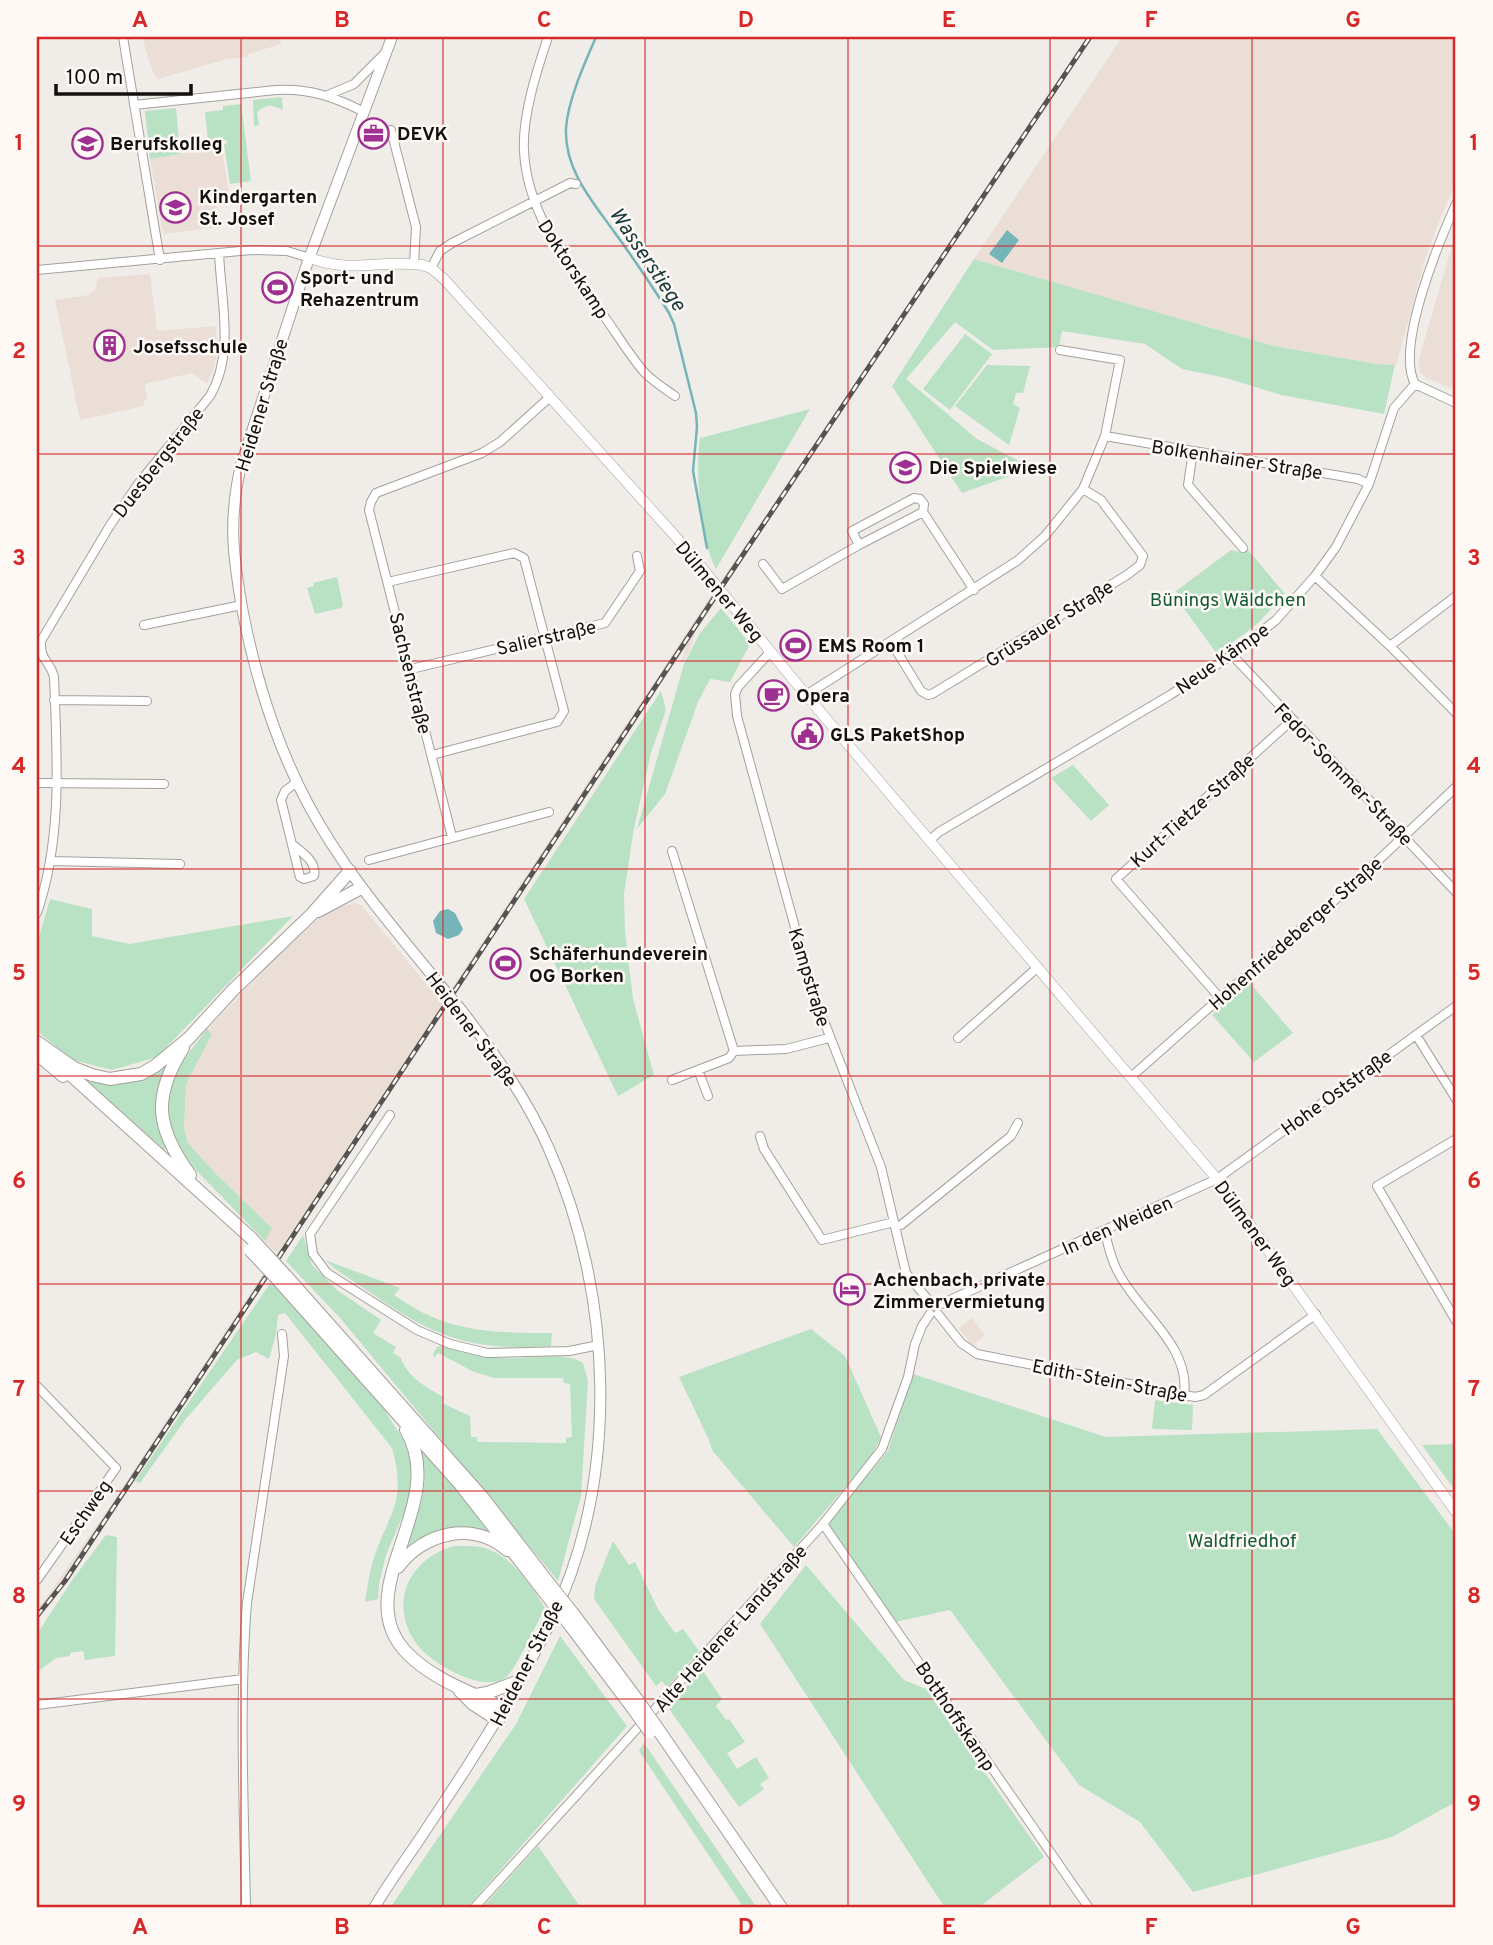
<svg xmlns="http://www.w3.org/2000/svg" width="1493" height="1945" font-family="Overpass,sans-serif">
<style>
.built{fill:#eaded6}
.green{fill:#b9e2c5}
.water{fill:#75b4b7}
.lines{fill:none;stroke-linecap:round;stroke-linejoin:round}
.stream{stroke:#75b4b7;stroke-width:2.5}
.minor-casing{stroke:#a4a09c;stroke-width:10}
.tertiary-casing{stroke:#a4a09c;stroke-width:11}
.secondary-casing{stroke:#a4a09c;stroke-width:12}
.trunk-casing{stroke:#a4a09c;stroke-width:14}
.minor{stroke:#fff;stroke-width:8}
.tertiary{stroke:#fff;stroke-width:10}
.secondary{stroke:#fff;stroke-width:10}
.trunk{stroke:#fff;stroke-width:12}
.rail-casing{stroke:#565451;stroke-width:5}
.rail{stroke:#fef9f5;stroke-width:2.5;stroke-dasharray:8;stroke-linecap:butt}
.secondary-bridge-casing{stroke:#a4a09c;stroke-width:12;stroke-linecap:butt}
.trunk-bridge-casing{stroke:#a4a09c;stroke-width:14;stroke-linecap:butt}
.secondary-bridge{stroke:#fff;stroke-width:10}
.trunk-bridge{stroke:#fff;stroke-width:12}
.grid{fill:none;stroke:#d62828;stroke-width:2;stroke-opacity:0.55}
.labels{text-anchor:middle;stroke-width:5;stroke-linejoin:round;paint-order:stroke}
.poi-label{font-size:19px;font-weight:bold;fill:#12110f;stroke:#fef9f5;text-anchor:start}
.street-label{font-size:19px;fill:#12110f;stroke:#fef9f5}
.park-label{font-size:19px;fill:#125b34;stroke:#fef9f5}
.water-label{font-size:21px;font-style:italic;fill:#18393a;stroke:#fef9f5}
.neatline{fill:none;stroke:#d62828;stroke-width:2.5}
.grid-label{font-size:23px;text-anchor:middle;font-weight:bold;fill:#d62828}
</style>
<rect width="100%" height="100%" fill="#f0ece8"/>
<path class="built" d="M142,37H288L280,39L281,44L248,54V57L227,59L158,79L153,73Z
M1122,37H1456V183L1439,221L1425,260L1396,365L1376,364L1274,346L974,259Z
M222,147L230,201L216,203L219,227L163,234L150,159Z
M1456,232V390L1426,378L1420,372L1418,362Z
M150,274L157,331L216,326L217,351L214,368L207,384L192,373L145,384L147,400L144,401V406L80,420L55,300L89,295L96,289L98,278Z
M736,558L741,562L696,630L689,653L681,664L686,645L67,1581L37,1620V1611L111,1505L277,1253L265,1241L271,1227L216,1174L188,1143L184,1126L186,1084L212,1034L208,1029L268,965L324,914L338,907L355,903L361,905L442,1003Z
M972,1318L985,1335L972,1346L959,1328Z"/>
<path class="green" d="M282,97L283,110C272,105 266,103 257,113L259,125L254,126L253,100Z
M241,104L251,181L230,184L224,144L227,143V140L208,142L205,112L223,110V106Z
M176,108L180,154L150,159L145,111Z
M974,259L1274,346L1376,364L1395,365L1384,414L1281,395L1226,378L1182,369L1145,344L1062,331L1059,347L993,350L955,322L906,379L977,439L1032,468L962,493L892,386Z
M965,334L992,354L950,410L923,389Z
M987,365L1030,366L1023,393H1016L1013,404L1020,408L1009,445L955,406Z
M810,409L716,569C700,539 695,471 700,438Z
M1231,550L1244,553L1248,550L1285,594L1256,625L1217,654L1177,599L1179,596L1176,591Z
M337,577L343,605L341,608L315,614L307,588L314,586L313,583Z
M721,608L747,640L749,646L730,682L710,679L698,702L665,794L637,829L684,664L700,633Z
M661,691L666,710L651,753L634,828L624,894L625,932L633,999L654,1075L618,1096L524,899Z
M1073,765L1109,805L1091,821L1051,778Z
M50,899L92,909V936L129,944L293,916L157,1057L112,1070L73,1060L37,1031V944Z
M1249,982L1293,1033L1254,1062L1212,1015Z
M207,1029L212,1034L186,1084L184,1127L188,1143L216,1174L272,1228L265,1241L184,1158L171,1132L166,1104L174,1072Z
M165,1066C156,1102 154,1112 166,1148L164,1150L89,1082Z
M303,1235L312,1265L337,1290L381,1320L373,1333L396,1347L393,1353L401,1358C407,1377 427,1388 444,1397L442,1403L470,1416L471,1437H477V1442L566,1443V1438L572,1437L570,1384L564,1383L563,1378H495L474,1372L438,1353L434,1358L433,1354L437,1347L442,1346C462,1351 481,1357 501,1358C523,1360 566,1350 583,1363L588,1381L581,1496L558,1581L341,1319L286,1261Z
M325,1260L400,1288L394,1295C405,1302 416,1310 428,1315C467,1333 509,1333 552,1333L551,1346C473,1351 437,1339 374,1295C358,1284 340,1274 325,1260Z
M271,1282L381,1404L405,1443L411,1466L409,1501L386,1555L379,1584L378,1599L365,1602C367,1589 369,1576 372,1564C387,1514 408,1505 392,1448L285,1313L278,1315L276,1334L269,1359L256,1352L237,1360L185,1420L140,1483L135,1481Z
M811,1329L845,1356L881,1437L871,1457L794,1547L712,1450L709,1440L679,1377Z
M913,1374L1106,1437L1377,1429L1456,1535V1809L1452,1804L1392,1837L1193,1892L1140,1822L1079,1785L950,1610L895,1622L827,1523L888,1451Z
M1155,1400L1193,1405L1192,1430L1152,1429Z
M1456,1444V1492L1422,1445Z
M419,1445H421L489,1529C481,1532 472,1527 462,1527C437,1527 421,1539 402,1553C417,1517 433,1484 419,1445Z
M106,1535L117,1537L115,1656L85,1660L83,1651L70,1653V1656L56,1658L37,1672V1634L73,1579Z
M613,1541L629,1565L635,1562L658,1609L675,1633L683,1629L699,1651L667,1687L662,1681L656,1686L594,1599L595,1586Z
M454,1546C466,1546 481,1545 492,1551C515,1561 533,1588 545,1608C538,1621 514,1673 505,1678C482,1693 435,1665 419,1647C387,1607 407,1559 454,1546Z
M806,1565L904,1680L926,1689L1044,1857L978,1908H945L760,1624Z
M560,1636L627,1726L467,1908H390L516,1724Z
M701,1668L722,1699L716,1706L726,1720L729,1719L745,1742L727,1753L737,1769L756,1757L769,1778L760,1784L764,1789L739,1807L669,1709Z
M644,1743L757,1908H744L639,1751Z
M538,1846L581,1908H482Z"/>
<path class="water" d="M1007,230L1019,240L1002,263L989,254Z
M448,909L455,913L463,929L459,935L448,939L436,933L433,921L440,911Z"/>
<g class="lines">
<path class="stream" d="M596,37C585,62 568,100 566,128C564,170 593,202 615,233C634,259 652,286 669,313L674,324L696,413L697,427L693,471L707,548"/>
<defs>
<path id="minor" d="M123,37L160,260
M548,37C537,70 522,116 524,151C527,213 567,263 601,312C616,332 629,355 645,373C654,382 665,389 675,396
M328,95L354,84L384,54
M134,105L276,90C309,88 335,97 364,112
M391,130L416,227L414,264
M431,268L440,251L452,243L570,183L576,184
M37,270L251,250L287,251L310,258
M1060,350L1120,360L1105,436
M1415,384C1395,347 1439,242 1456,204
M1415,384L1456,403
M1193,451L1188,485L1243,548
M923,512L859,545L852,531L914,498L920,499L924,504L923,512L974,590
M763,564L782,589L859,545
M1315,576L1390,646L1456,713
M388,582L514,553L524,558L564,711L557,722L432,755
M144,625L242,605
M891,642L921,691L928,695L932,694L1127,575L1140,565L1143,556L1101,500L1083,489
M1390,646L1456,596
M770,652L738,687L735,694L737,716L813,993L881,1167L906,1273L930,1302
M1232,655L1456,892
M411,669L605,623L640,571L637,556
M806,695L1017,561L1045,536L1083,489L1105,436L1358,479L1369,484
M54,700L147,701
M37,783L164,784
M452,837L369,510L371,502L376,493L482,453L500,442L550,397
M930,840L939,832L1170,695L1232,655L1276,620L1315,576L1336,547L1369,484L1394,408L1415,384
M293,845C303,853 317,862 314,876L304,879L300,877L281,800L285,791L297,782
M672,851L734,1051L786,1049L829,1038
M369,860L549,812
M52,861L180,864
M37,913C63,837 57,755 54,677C50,660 40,662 41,641L109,527L138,484L210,396C235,353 221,301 219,253
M1220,998L1116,879L1292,720
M1416,1035L1456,1099
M958,1038L1038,967
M698,1070L708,1096
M1131,1077L1220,998L1349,888L1456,787
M672,1080L729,1058L734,1051
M390,1115L310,1234L313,1254L327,1273L417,1330L450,1344L487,1353L569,1351L599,1345
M760,1136L764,1149L822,1240L894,1222
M1456,1139L1377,1186L1456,1321
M895,1227L901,1225L1011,1136L1018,1123
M1104,1230C1108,1244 1111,1260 1118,1272C1139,1313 1191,1346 1184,1395
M941,1304L1217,1179L1456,1006
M938,1314L961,1343L977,1354L1195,1397L1204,1395L1316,1314
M37,1386L116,1468L37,1580
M823,1524L1089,1908
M37,1705L243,1679
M246,1908C244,1807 239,1704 247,1603L284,1356L282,1334
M474,1908L823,1524L882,1449L908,1377L915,1344L922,1326L930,1314"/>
<path id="tertiary" d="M310,258C354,274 380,259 422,265L431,268L444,279L684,546L806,695L1217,1179L1456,1512"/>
<path id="secondary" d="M392,37L307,264L241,465C228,521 233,557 243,613C256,679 276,744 308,804C343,870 393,927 440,985
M374,1908C391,1879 411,1853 429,1825C473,1759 516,1692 551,1621C621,1477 613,1293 549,1149C527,1099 495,1054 462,1011"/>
<path id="trunk" d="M318,911L361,888
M37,1042L74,1068L92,1075L110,1079L141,1074L155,1066L188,1039L234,989L312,914L350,871
M183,1048C152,1097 156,1128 190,1175
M37,1054L63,1076
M61,1066L251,1238
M286,1276L483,1498L543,1576
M280,1282L460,1484L539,1585
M406,1430C451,1506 346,1590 407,1653C432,1679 472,1693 504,1708
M398,1567C423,1533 472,1520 507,1550
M574,1615L638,1701
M570,1625L632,1707
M460,1691L473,1704L498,1720
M476,1695L487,1693L519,1681
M655,1725L781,1908"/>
</defs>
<use href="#minor" class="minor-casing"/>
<use href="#tertiary" class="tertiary-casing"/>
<use href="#secondary" class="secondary-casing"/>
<use href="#trunk" class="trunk-casing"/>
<use href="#minor" class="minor"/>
<use href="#tertiary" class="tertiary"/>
<use href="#secondary" class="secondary"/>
<use href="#trunk" class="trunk"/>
<defs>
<path id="rail" d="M37,1616L65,1581L720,589L1090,37"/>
</defs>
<use href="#rail" class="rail-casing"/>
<use href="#rail" class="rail"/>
<defs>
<path id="secondary-bridge" d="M440,985L462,1011"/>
<path id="trunk-bridge" d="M251,1238L286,1276
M250,1250L280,1282
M543,1576L574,1615
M539,1585L570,1625
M638,1701L655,1725
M632,1707L650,1732"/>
</defs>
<use href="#secondary-bridge" class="secondary-bridge-casing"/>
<use href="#trunk-bridge" class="trunk-bridge-casing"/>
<use href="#secondary-bridge" class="secondary-bridge"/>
<use href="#trunk-bridge" class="trunk-bridge"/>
</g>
<path class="grid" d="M241,37V1908M443,37V1908M645,37V1908M848,37V1908M1050,37V1908M1252,37V1908M37,246H1456M37,454H1456M37,661H1456M37,869H1456M37,1076H1456M37,1284H1456M37,1491H1456M37,1699H1456"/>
<defs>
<symbol id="office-ring" viewBox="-11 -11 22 22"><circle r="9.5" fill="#fef9f5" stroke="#9d3090" stroke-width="1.5"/><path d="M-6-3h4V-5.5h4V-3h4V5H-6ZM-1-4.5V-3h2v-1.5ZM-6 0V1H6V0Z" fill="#9d3090"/></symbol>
<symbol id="university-ring" viewBox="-11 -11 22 22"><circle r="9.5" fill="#fef9f5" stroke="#9d3090" stroke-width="1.5"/><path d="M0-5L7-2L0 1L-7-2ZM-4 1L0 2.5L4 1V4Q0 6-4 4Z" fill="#9d3090"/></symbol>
<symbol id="school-ring" viewBox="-11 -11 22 22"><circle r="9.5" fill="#fef9f5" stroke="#9d3090" stroke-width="1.5"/><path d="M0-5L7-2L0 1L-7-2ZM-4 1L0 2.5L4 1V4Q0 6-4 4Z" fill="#9d3090"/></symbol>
<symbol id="stadium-ring" viewBox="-11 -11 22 22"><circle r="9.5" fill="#fef9f5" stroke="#9d3090" stroke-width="1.5"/><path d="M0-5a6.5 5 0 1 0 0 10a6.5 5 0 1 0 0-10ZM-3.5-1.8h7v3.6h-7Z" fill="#9d3090"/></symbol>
<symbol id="building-ring" viewBox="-11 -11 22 22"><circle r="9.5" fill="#fef9f5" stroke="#9d3090" stroke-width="1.5"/><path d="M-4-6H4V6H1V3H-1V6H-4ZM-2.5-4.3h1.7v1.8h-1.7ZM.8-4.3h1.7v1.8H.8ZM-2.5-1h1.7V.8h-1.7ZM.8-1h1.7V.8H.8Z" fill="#9d3090"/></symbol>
<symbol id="cafe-ring" viewBox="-11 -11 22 22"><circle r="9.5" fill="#fef9f5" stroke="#9d3090" stroke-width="1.5"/><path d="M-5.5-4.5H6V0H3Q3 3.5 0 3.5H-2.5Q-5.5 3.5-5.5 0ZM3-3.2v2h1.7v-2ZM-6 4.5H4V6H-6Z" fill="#9d3090"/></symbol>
<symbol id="civic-ring" viewBox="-11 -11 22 22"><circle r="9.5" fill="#fef9f5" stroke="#9d3090" stroke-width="1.5"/><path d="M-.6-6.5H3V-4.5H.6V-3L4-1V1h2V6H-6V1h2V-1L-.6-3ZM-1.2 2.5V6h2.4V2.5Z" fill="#9d3090"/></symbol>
<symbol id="hotel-ring" viewBox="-11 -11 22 22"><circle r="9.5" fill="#fef9f5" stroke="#9d3090" stroke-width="1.5"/><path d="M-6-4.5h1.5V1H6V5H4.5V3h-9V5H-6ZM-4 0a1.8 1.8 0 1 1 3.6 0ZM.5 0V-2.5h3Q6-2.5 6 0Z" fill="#9d3090"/></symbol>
</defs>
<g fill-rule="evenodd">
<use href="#office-ring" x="356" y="116" width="35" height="35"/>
<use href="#university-ring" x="70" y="126" width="35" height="35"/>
<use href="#school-ring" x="158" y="190" width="35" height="35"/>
<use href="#stadium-ring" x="260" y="270" width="35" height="35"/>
<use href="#building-ring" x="92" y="328" width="35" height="35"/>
<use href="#school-ring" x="888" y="450" width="35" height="35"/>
<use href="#stadium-ring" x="778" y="628" width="35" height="35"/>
<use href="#cafe-ring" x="756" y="678" width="35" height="35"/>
<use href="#civic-ring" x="790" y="716" width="35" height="35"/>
<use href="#stadium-ring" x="488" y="946" width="35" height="35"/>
<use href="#hotel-ring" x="832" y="1272" width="35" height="35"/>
</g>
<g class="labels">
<g class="poi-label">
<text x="397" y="140">DEVK</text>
<text x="110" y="150">Berufskolleg</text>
<text x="199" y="203">Kindergarten<tspan x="199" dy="22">St. Josef</tspan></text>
<text x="300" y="284">Sport- und<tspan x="300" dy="22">Rehazentrum</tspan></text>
<text x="133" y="353">Josefsschule</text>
<text x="929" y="474">Die Spielwiese</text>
<text x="818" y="652">EMS Room 1</text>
<text x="796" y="702">Opera</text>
<text x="830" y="741">GLS PaketShop</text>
<text x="529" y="960">Schäferhundeverein<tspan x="529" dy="22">OG Borken</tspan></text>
<text x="873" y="1286">Achenbach, private<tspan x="873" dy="22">Zimmervermietung</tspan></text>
</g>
<g class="street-label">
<text transform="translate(574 269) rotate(57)" y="7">Doktorskamp</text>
<text transform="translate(261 405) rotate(-73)" y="7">Heidener Straße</text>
<text transform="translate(1237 459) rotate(9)" y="7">Bolkenhainer Straße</text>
<text transform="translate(158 462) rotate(-52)" y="7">Duesbergstraße</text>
<text transform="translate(720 591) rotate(50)" y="7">Dülmener Weg</text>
<text transform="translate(1049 623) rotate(-32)" y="7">Grüssauer Straße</text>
<text transform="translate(546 637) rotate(-13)" y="7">Salierstraße</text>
<text transform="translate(1222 658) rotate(-35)" y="7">Neue Kämpe</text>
<text transform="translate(411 673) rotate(76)" y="7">Sachsenstraße</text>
<text transform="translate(1344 774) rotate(46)" y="7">Fedor-Sommer-Straße</text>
<text transform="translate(1192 810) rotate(-42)" y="7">Kurt-Tietze-Straße</text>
<text transform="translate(1295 933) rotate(-41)" y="7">Hohenfriedeberger Straße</text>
<text transform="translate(810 977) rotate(73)" y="7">Kampstraße</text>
<text transform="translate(472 1029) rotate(53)" y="7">Heidener Straße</text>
<text transform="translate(1336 1092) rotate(-36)" y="7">Hohe Oststraße</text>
<text transform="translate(1117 1225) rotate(-24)" y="7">In den Weiden</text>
<text transform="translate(1256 1233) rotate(54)" y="7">Dülmener Weg</text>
<text transform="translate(1110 1380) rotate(11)" y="7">Edith-Stein-Straße</text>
<text transform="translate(85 1512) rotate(-55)" y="7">Eschweg</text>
<text transform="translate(730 1628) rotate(-48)" y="7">Alte Heidener Landstraße</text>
<text transform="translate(526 1663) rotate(-63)" y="7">Heidener Straße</text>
<text transform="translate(956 1716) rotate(56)" y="7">Botthoffskamp</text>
</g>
<g class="park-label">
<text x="1228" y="606">Bünings Wäldchen</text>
<text x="1242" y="1547">Waldfriedhof</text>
</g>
<g class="water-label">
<text transform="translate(648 259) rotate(56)" y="7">Wasserstiege</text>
</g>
</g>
<rect width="1493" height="1945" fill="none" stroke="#fef9f5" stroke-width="77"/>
<path d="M56 84v10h135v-10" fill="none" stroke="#12110f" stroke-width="3.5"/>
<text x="66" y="84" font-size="21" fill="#12110f" stroke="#fef9f5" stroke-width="5" paint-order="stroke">100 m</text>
<rect x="38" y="38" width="1416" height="1868" class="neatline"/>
<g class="grid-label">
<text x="140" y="27">A</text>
<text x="342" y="27">B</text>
<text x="544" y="27">C</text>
<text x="746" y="27">D</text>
<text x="949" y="27">E</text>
<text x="1151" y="27">F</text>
<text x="1353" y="27">G</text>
<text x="19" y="150">1</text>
<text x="1474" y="150">1</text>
<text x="19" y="358">2</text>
<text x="1474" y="358">2</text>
<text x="19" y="565">3</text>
<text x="1474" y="565">3</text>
<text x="19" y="773">4</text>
<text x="1474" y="773">4</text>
<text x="19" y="980">5</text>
<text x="1474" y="980">5</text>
<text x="19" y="1188">6</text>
<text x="1474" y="1188">6</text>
<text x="19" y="1396">7</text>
<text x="1474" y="1396">7</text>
<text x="19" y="1603">8</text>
<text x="1474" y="1603">8</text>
<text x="19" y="1811">9</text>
<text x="1474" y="1811">9</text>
<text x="140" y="1934">A</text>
<text x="342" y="1934">B</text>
<text x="544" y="1934">C</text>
<text x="746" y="1934">D</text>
<text x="949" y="1934">E</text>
<text x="1151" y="1934">F</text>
<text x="1353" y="1934">G</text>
</g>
</svg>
